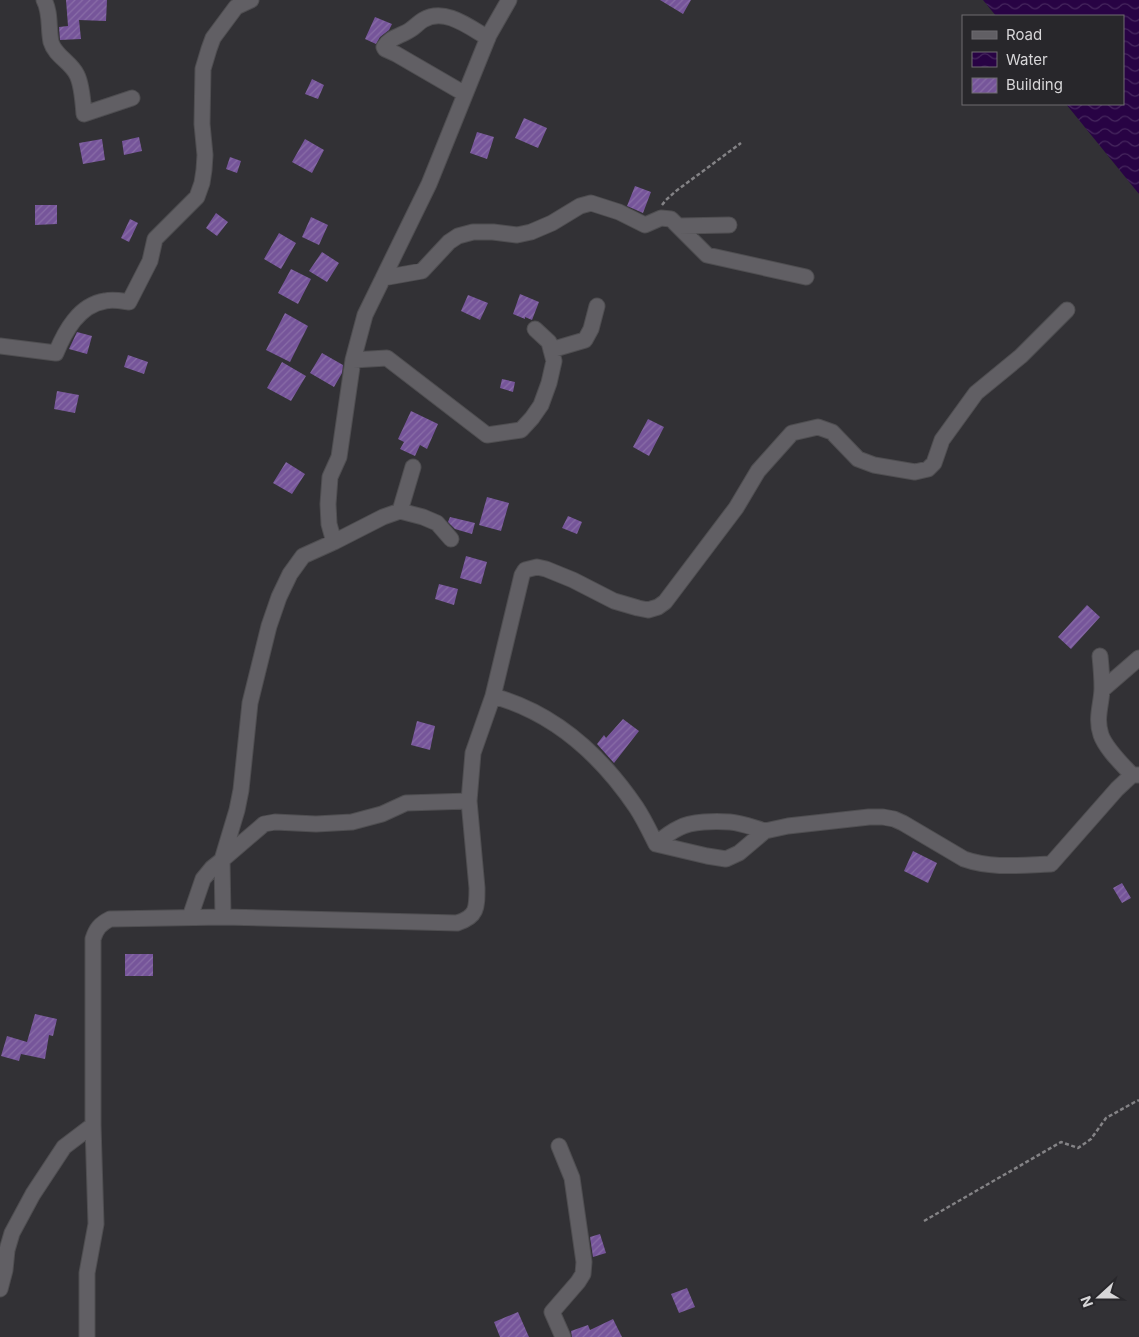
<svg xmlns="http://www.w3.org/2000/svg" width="1139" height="1337" font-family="Inter,sans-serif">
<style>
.water{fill:url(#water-waves)}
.building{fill:url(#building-hatch)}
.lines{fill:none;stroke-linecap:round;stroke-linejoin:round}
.minor-casing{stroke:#4f4e51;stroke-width:17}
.path{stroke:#848386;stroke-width:2.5;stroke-dasharray:4 2.5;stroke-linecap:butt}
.minor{stroke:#615f64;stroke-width:15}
</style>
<defs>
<pattern id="water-waves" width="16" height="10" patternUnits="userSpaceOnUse" patternTransform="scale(1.25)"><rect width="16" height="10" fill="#280344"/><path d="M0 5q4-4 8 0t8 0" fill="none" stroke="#46275e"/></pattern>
<pattern id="building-hatch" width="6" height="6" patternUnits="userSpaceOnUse" patternTransform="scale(1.25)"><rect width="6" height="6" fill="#76559a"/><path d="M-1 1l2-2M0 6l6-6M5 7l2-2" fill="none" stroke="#896da7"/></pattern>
</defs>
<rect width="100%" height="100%" fill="#323135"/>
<path class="water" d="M983,0H1139V194L1066,104H1123V16H996Z"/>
<path class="building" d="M66,0H107L106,21L79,20L81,39L60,40L59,27L68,26Z
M660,0H691L683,14Z
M375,17L392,24L389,30L380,37L376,44L365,39Z
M312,79L324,85L318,99L305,94Z
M524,118L547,128L538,148L515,138Z
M477,132L494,137L487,159L470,153Z
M139,137L142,151L124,155L122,141Z
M102,139L105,160L83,164L79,143Z
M305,139L324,150L312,173L292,162Z
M230,157L241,161L237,173L226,169Z
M635,186L651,192L643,213L627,206Z
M35,205H57V224L35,225Z
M216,213L228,222L217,236L206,228Z
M311,217L328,225L319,245L302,237Z
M130,219L138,223L129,242L121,238Z
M279,233L296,243L281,269L264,259Z
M322,252L339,263L327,282L309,271Z
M291,269L311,279L298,304L278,293Z
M520,294L539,302L532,320L525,317V319L513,314Z
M468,295L488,303L480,320L461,311Z
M285,313L308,326L290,362L266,350Z
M77,332L92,336L87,354L69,349Z
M322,353L343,365L342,373L334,387L310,373Z
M128,355L148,362L144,374L124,367Z
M282,362L306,376L291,401L267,388Z
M502,379L515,382L513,392L500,388Z
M57,391L79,395L75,413L54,409Z
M411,411L438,424L427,449L420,445L415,456L400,449L404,442L398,439Z
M648,419L664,427L649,456L633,447Z
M286,462L305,474L292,494L273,483Z
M487,497L509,503L501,531L479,525Z
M568,516L582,522L577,534L562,528Z
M450,517L475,523L472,534L455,529L448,522Z
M466,556L487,562L481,584L460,578Z
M439,584L458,589L454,605L435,599Z
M1087,605L1100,617L1071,649L1058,637Z
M623,719L639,731L614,763L597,744L604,735L606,738Z
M417,721L435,726L430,750L411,745Z
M913,851L937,863L928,883L904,871Z
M1122,883L1131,898L1122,903L1113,888Z
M125,954H153V976H125Z
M35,1014L57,1019L53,1036L49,1035L45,1059L21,1054L19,1061L1,1056L7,1036L27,1042Z
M600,1234L606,1253L593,1257L590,1237Z
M687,1288L695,1307L679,1313L671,1294Z
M518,1312L529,1337H500L494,1322Z
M613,1319L622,1337H572L571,1331L588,1325L590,1330Z"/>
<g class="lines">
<defs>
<path id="minor" d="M44,0C51,13 48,27 51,42C55,56 71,62 77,75C82,85 83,102 84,114L132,98
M465,94L396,54L385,49L384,47C390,37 401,36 410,30C415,27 418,23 423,20C445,7 469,27 488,38
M679,226L729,225
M383,278L422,271L449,242L458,236L473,232H493L517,235L531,232L552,223L580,206L591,203L619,212L645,225L661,218L671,219L707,255L806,277
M0,346L56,353C65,331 79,305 105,301C113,299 122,301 129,302L150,261L155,239L197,197L202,183L204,170L205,155L202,124L203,69L209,49L213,38L236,7L251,0
M551,350L585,340L591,329L597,306
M353,360L387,358L487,435L521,430L532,418L541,405L549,383L554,361L549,342L535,329
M400,511L423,517L437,523L451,539
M334,542L329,524L328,504L330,477L339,457L353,360L365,315L429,184L489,35L509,0
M1100,656C1101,666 1102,677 1102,688C1102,703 1095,718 1101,735C1106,749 1122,764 1132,775
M1102,690L1139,658
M493,696L522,575L525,570L537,567L546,569L573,580L614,601L638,608L648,610L658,607L665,602L736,508L758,471L792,433L818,427L832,432L858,459L874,465L915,472L928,469L934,463L942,440L976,393L1021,356L1067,310
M656,844C663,838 670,832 679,828C691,821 716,821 730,822C742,823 754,828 765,831
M190,917L203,879L212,868L222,860L237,810L241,790L250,703L269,626L279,597L290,574L303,556L334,542L383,517L400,511L413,467
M223,917L457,923C477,917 477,908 477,888L469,801
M559,1146L572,1178L584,1262L583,1274L578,1282L552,1312L563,1337
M0,1289L5,1270L7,1250L12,1233L33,1194L64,1147L93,1125V939C96,929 100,924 110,919L223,917L222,860L264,824L275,822L316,824L352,822L382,814L406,803L469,801L473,753L493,696C555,713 600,754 636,807C644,819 650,832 656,844L707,856L726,859L739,853L765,831L788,826L869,817H883L894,819L903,823L964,859C992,869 1022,865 1051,864L1117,789L1132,775H1139
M87,1337V1273L96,1224L93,1125"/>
</defs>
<use href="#minor" class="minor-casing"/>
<path class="path" d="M662,205L666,200L676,191L741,143
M924,1221L1061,1142L1078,1148L1091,1139L1106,1118L1133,1103L1139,1100"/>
<use href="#minor" class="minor"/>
</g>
<rect x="962" y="15" width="162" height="90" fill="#28272b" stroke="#6e6d70"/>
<rect x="972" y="31" width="25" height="8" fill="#615f64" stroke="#6e6d70"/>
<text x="1006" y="40" font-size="15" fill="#d7d6d8">Road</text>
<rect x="972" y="52" width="25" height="15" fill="url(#water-waves)" stroke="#6e6d70"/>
<text x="1006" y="65" font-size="15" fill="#d7d6d8">Water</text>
<rect x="972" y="78" width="25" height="15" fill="url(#building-hatch)" stroke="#6e6d70"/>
<text x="1006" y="90" font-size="15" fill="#d7d6d8">Building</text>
<g transform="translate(1099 1297) rotate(249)" stroke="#28272b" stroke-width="4" paint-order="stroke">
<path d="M0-4L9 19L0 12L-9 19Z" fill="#d7d6d8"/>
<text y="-8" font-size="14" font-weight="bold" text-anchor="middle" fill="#d7d6d8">N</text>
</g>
</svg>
